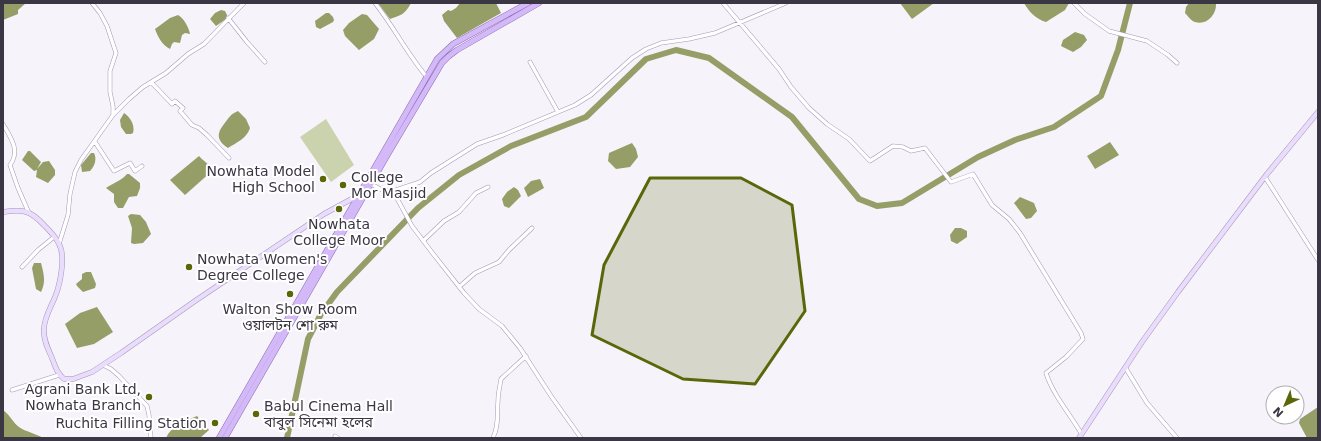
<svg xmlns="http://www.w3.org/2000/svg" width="1321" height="441" font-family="'DejaVu Sans','Noto Sans Bengali',sans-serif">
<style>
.green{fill:#cbd3ae}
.water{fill:#949e66}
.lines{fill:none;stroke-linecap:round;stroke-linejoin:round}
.river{stroke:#949e66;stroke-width:6}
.street-casing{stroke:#a498b8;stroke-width:4.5}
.secondary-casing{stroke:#a498b8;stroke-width:5.5}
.primary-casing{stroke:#8c6db6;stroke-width:6}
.street{stroke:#fff;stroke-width:3.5}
.secondary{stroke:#eadcfc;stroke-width:4.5}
.primary{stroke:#d4b9f8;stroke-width:5}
.marked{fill:#5b6609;fill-opacity:0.2;stroke:#5b6609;stroke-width:3;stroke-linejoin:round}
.poi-dot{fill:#5b6609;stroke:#fff;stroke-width:1.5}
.labels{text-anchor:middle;stroke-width:4;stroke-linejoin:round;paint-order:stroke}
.poi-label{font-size:14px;fill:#3b3643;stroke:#fff;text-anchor:end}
</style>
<rect width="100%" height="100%" fill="#f6f3fa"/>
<path class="green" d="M326,119L354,165L331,182L300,137Z"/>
<path class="water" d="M3,3H26L18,10V14L3,20Z
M378,3H411C405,14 402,15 390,19Z
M460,3H496L501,13L457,38L444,21L442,15L448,10L451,11L456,8Z
M900,3H934L912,19Z
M1024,3H1069L1065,10L1046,22C1036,19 1029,12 1024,3Z
M1189,3H1216C1217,14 1207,26 1195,22C1191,21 1188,16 1185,13L1186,7Z
M221,10L225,11L227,15L226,19L216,26L210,19L215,13Z
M326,13H329L333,17L334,20L333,22L320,29L316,27L315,21Z
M362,14L367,15L379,29L374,39L359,50L345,36L343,30L349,23Z
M178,15C184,18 189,28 190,34L185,33L182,35L180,43L174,42L172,44L170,49C162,45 158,37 155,29L170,18Z
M1075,32L1084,35L1087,40L1081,47L1073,52L1061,46L1063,40Z
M238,111L246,119L250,128C247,138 236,143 228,148C217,141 216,134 224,124C230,117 229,115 238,111Z
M124,113C131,118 135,125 133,133L131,134H126L121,127L120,120Z
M1110,142L1119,155L1095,169L1087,156Z
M632,143L636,149L638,157L630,167L616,169L608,161L609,153Z
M28,151H30L41,162L37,169L43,162L49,161L55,170V175L48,183L36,177L37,170L34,171L22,160Z
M91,153H94C97,159 95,166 90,171L82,172L81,165Z
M199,156C203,161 210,164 212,171L185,195L170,180Z
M127,174H129L140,183V188L137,196L129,197L123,208H118L114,202V194L106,188C113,183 121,181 127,174Z
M540,179L544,188L528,197L524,188L531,181Z
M514,187L518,190L521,196L509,208L504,206L502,199L507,192Z
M1020,197L1034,203L1037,211L1031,218L1026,219L1014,203Z
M131,214L140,215L146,222L151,234L143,243L134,244L131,243L132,228L128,216Z
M955,228H961L967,231V237L957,244L951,241L950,235Z
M34,263H41C44,274 46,282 41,292L36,289L32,268Z
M86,272H91L96,284L95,288L83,292L77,286L76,284L82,279V274Z
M97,307L113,332L94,344L77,348L65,324L80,313Z
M1318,407V438H1307L1299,423L1300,419Z
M3,410C10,415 14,424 19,427C26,432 35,433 43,438H3Z
M197,416L209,430L200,438H166C171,426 185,421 197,416Z"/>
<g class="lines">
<path class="river" d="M287,438L308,339L321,314L337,292L418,208L459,175L511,146L586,117L646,59L676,50L709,58L792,117L859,199L877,206L902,203L978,157L1015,140L1054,127L1101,96L1118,50L1130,3"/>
<defs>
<path id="street" d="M375,3C394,27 406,52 426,76
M723,3L779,69L791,87L809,108L827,124L849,139L870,161L893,146L903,147L911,151L925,148L951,182L973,174L992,205L1009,219L1020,233L1081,333L1083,339L1066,357L1046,373C1053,395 1070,414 1081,433
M1074,3L1085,14L1109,31L1147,41L1168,55L1177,63
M228,18L247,42L265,62
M530,62L558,112
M151,82L172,104L175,101L183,108L180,111L192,125L199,128L207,135L229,158
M113,115L129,99L143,87L166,73L188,54L204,44L244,3
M3,124C10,137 21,150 10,165L18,188L28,211
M95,142L114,171L130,163L135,171L142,166
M1265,177L1318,260
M371,184L382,190L393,191L420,182L431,173L477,144L503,135L575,105L591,95L632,58L646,49L661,43L689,39L715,33L786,3
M393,191L412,226L434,255L464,293L479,309L502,326L520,348L551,396L581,438
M423,241L444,221L459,212L476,193L488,187
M59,244L68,215L70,194L75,172L81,160L113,115V106L110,92V71L116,53L107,26L100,13L92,3
M22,267L38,250L54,237
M459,287L475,273L499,262L509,250L532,228
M103,365L111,369L119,376L147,406L149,415L151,438
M1125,367L1147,403L1177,438
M12,390L59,375
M335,436L338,438
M493,438C499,426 497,413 498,401C498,393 500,386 501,379L526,356"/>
<path id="secondary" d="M3,212C23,209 30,210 44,225C49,230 56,237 59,244C66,256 60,285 55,297C51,307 44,318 44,329C43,339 48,349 52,358C55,366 57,373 64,379H73L92,372L121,353L195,301L324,214L359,195
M1079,438L1142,342L1178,292L1267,174L1318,112"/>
<path id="primary" d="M219,438L437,59L453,44L528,3
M225,438L388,154L442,63L449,56L457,50L539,3"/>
</defs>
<use href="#street" class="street-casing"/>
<use href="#secondary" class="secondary-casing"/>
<use href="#primary" class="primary-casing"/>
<use href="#street" class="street"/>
<use href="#secondary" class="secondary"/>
<use href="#primary" class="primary"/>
</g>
<path class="marked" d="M650,178H741L792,205L805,311L755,384L683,379L592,335L604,265Z"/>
<g class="poi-dot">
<circle cx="323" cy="179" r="4"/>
<circle cx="343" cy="185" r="4"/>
<circle cx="339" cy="209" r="4"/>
<circle cx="189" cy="267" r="4"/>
<circle cx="290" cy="294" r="4"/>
<circle cx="149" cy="397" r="4"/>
<circle cx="256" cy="414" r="4"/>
<circle cx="215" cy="423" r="4"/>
</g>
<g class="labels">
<g class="poi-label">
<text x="315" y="176">Nowhata Model<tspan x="315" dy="16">High School</tspan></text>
<text x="351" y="182" text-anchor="start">College<tspan x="351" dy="16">Mor Masjid</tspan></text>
<text x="339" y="229" text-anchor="middle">Nowhata<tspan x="339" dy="16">College Moor</tspan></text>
<text x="197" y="264" text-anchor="start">Nowhata Women's<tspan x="197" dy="16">Degree College</tspan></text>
<text x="290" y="314" text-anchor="middle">Walton Show Room<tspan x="290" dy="16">ওয়ালটন শো রুম</tspan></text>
<text x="141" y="394">Agrani Bank Ltd,<tspan x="141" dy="16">Nowhata Branch</tspan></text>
<text x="264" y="411" text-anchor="start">Babul Cinema Hall<tspan x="264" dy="16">বাবুল সিনেমা হলের</tspan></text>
<text x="207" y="428">Ruchita Filling Station</text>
</g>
</g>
<rect width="1321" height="441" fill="none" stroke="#3b3643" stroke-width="8"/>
<g transform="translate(1285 405) rotate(224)"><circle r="19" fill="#ffffff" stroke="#b1afb4"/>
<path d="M0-3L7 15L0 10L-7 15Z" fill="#5b6609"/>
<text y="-6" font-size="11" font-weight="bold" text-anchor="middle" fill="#3b3643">N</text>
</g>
</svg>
